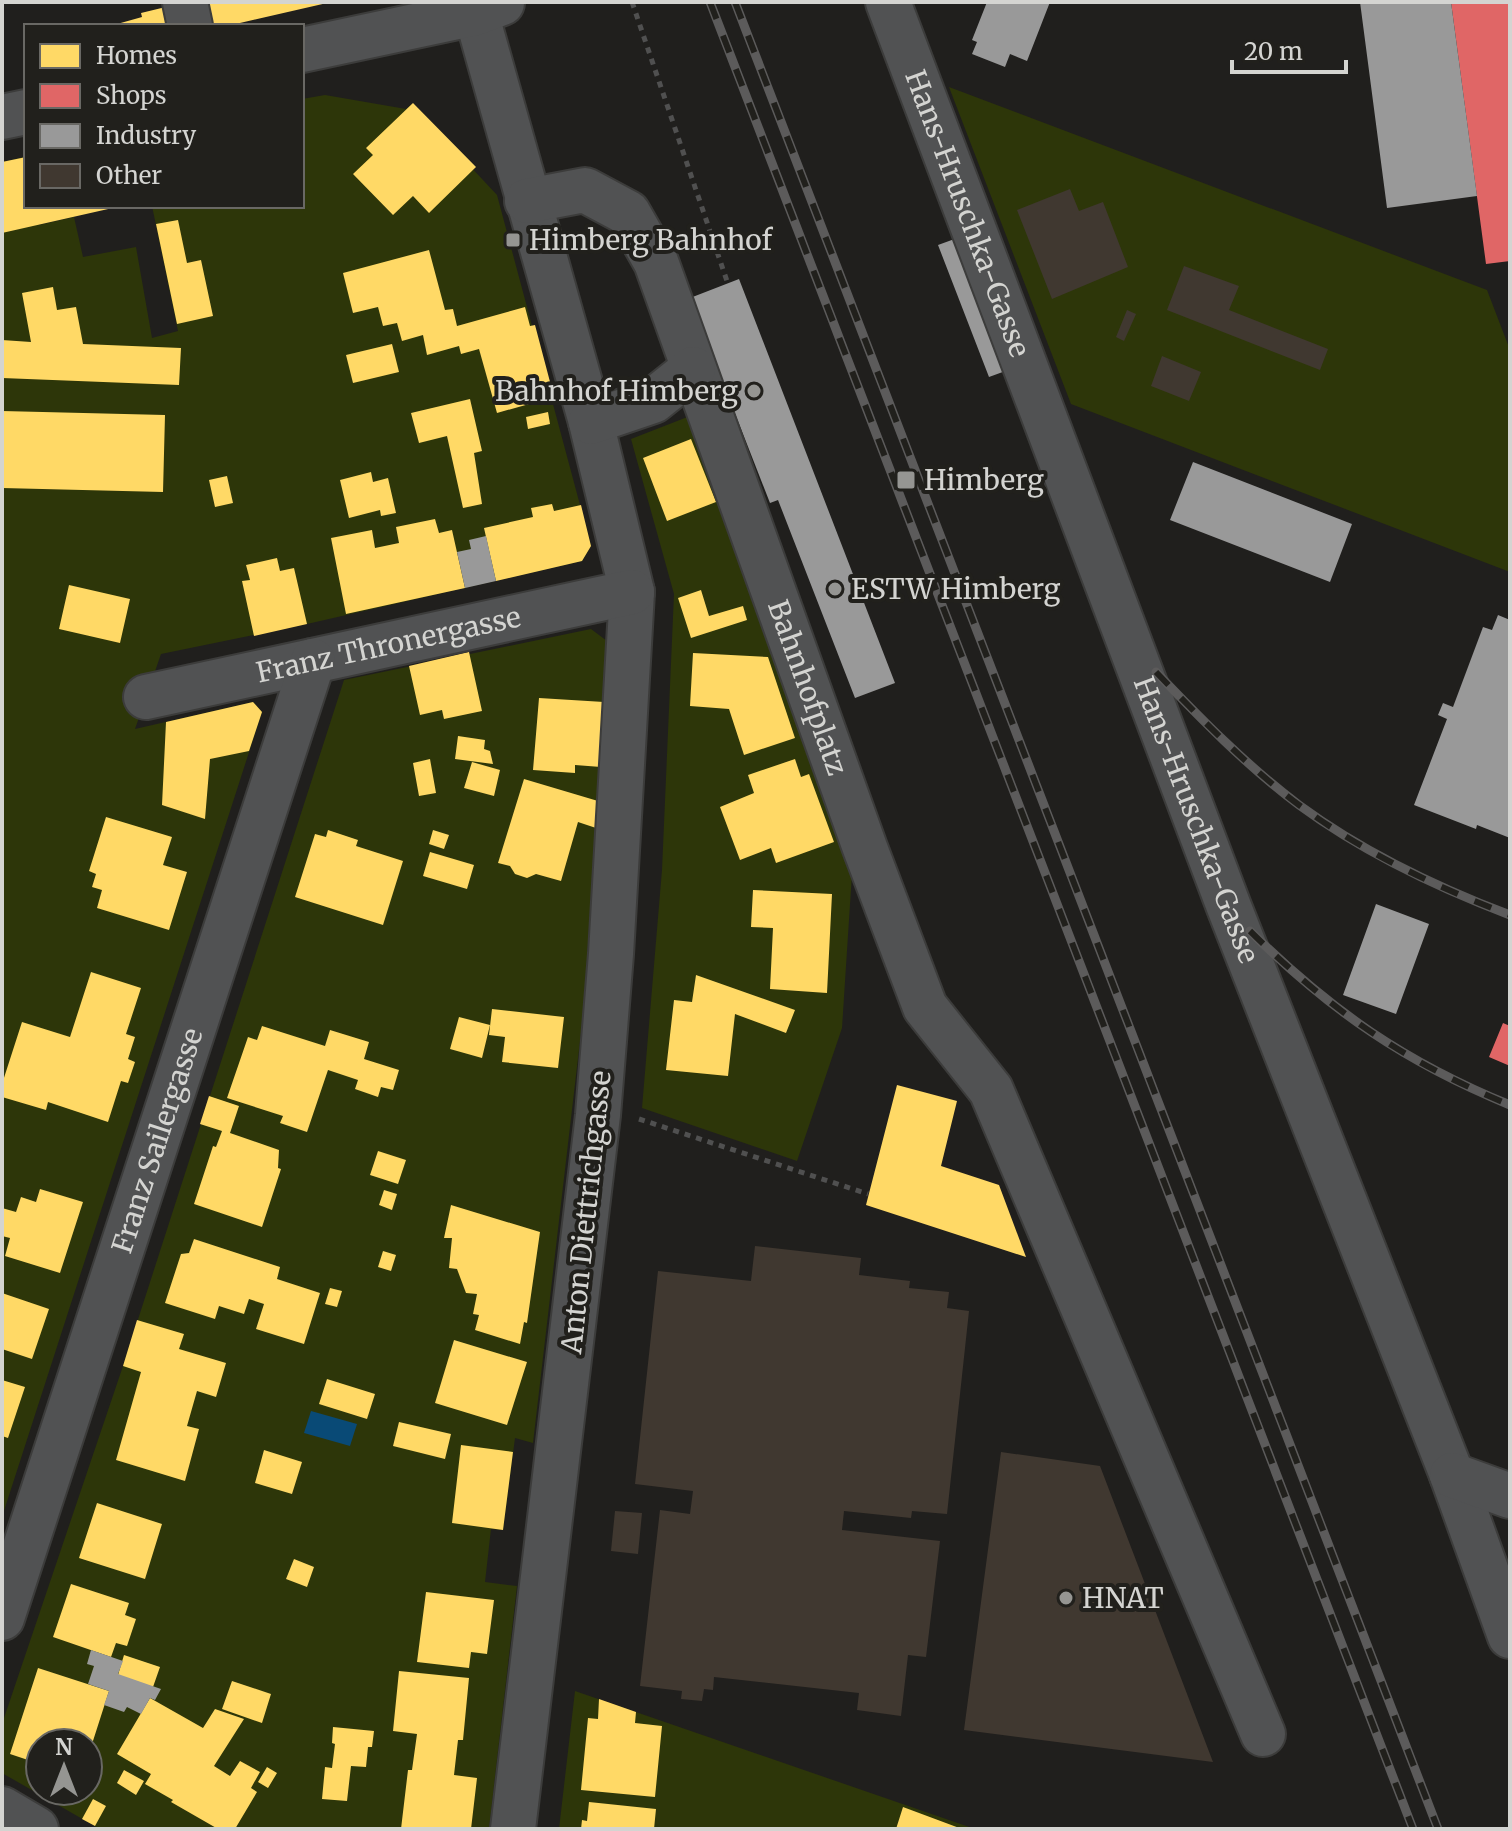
<svg xmlns="http://www.w3.org/2000/svg" width="1512" height="1831" font-family="Merriweather,serif">
<style>
.green{fill:#2d3609;fill-rule:evenodd}
.water{fill:#094a76}
.homes{fill:#ffd966}
.shops{fill:#e06666}
.industry{fill:#999}
.building{fill:#403830}
.lines{fill:none;stroke-linecap:round;stroke-linejoin:round}
.minor-casing{stroke:#3c3c3b;stroke-width:48}
.path{stroke:#505050;stroke-width:5;stroke-dasharray:6 6;stroke-linecap:butt}
.minor{stroke:#515253;stroke-width:44}
.rail-casing{stroke:#5c5b5b;stroke-width:9}
.rail{stroke:#21201c;stroke-width:6;stroke-dasharray:18;stroke-linecap:butt}
.poi-dot{fill:#959592;stroke:#21201c;stroke-width:3}
.labels{text-anchor:middle;stroke-width:8;stroke-linejoin:round;paint-order:stroke}
.street-label{font-size:28px;fill:#d4d4d1;stroke:#21201c}
.poi-label{font-size:28px;fill:#d4d4d1;stroke:#21201c;text-anchor:start}
</style>
<rect width="100%" height="100%" fill="#201f1d"/>
<path class="green" d="M949,87L1487,290L1510,350V572L1071,404Z
M325,95L406,109L412,104L497,195L591,546L582,561L307,624L161,654L135,729L253,702L262,712L2,1517V162L24,157L26,206H34L39,225L74,217L83,257L136,247L152,338L178,331L152,206H302V99Z
M690,416L853,858L842,1028L797,1161L642,1108L662,870L674,594L631,439Z
M591,629L607,641L584,1007L533,1443L515,1438L503,1530L491,1529L485,1582L517,1586L489,1829H100L2,1773V1724L123,1366L344,680ZM40,1743H88V1791H40Z
M575,1691L975,1829H559Z"/>
<path class="water" d="M311,1411L357,1424L350,1446L304,1433Z"/>
<path class="homes" d="M205,2H327V3L227,26H211Z
M178,4L183,26H110L142,17L141,13Z
M413,103L476,167L429,213L413,196L393,215L353,174L373,155L366,148Z
M26,157V206L117,207L2,233V162Z
M178,220L187,263L201,260L213,316L177,324L156,224Z
M429,250L445,310L453,309L457,326L525,307L530,326L535,325L554,397L497,413L479,349L461,354L459,346L427,355L423,335L402,341L397,323L383,326L378,307L353,313L343,273Z
M53,287L57,310L76,307L83,344L181,348L179,385L2,378V340L31,342L22,293Z
M392,344L399,372L353,383L346,355Z
M470,399L482,451L474,453L482,504L463,508L447,436L419,443L411,413Z
M2,411L165,415L163,492L2,488Z
M548,412L550,424L528,429L526,417Z
M691,439L716,502L667,521L643,458Z
M371,472L373,482L388,478L396,513L381,516L380,510L349,518L340,480Z
M227,476L233,503L215,507L209,480Z
M552,504L554,511L581,505L591,546L582,561L496,581L484,528L533,517L531,508Z
M435,519L439,533L452,530L465,588L346,614L331,538L372,530L375,548L399,543L396,527Z
M277,558L280,571L294,568L307,624L254,636L242,581L250,580L246,565Z
M69,585L130,599L120,643L59,629Z
M701,590L709,616L743,606L747,620L691,638L678,598Z
M469,652L482,711L444,719L442,710L420,715L409,666Z
M693,653L768,657L795,738L744,755L729,709L690,706Z
M539,698L604,702L601,767L575,765V773L533,770Z
M253,702L262,712L249,751L210,759L205,819L162,805L166,722Z
M458,736L485,740L484,749L490,751L493,764L455,759Z
M430,759L436,793L419,796L413,763Z
M795,759L801,777L809,774L834,842L776,863L771,848L740,860L720,807L754,793L748,775Z
M472,762L500,770L494,796L464,788Z
M524,779L598,801L596,828L578,822L561,881L536,874L527,878L515,874L510,866L498,863Z
M106,817L172,837L163,865L187,872L169,930L97,908L102,890L92,887L96,874L89,871Z
M328,830L358,840L356,846L403,861L383,925L295,897L315,834L326,837Z
M433,830L449,835L444,849L429,844Z
M430,852L474,865L467,889L423,876Z
M753,890L832,894L827,993L770,989L773,928L751,927Z
M91,972L141,988L126,1034L135,1037L128,1059L135,1062L128,1083L121,1081L108,1122L48,1102L46,1110L2,1097V1084L22,1022L70,1037Z
M696,975L795,1010L786,1033L735,1014L728,1076L666,1070L674,1000L692,1002Z
M492,1009L564,1017L558,1068L502,1062L505,1037L489,1035Z
M459,1017L490,1025L482,1058L450,1049Z
M262,1026L325,1046L330,1030L369,1042L364,1059L399,1070L393,1090L381,1087L378,1097L355,1089L358,1080L328,1070L307,1132L280,1123L283,1116L227,1098L248,1037L257,1040Z
M897,1085L957,1101L941,1166L999,1185L1026,1257L866,1205Z
M209,1096L239,1106L230,1133L279,1150L278,1168L281,1169L262,1227L194,1204L213,1146L216,1147L222,1131L200,1124Z
M378,1151L406,1160L398,1184L370,1175Z
M40,1189L83,1202L60,1273L5,1256L10,1238L2,1236V1208L16,1212L21,1197L36,1202Z
M384,1190L397,1194L392,1210L379,1205Z
M451,1205L540,1232L527,1323L524,1322L520,1344L475,1330L479,1315L473,1314L477,1294L466,1293L457,1269L449,1268L452,1238H444Z
M194,1239L280,1267L277,1279L320,1293L304,1344L256,1329L264,1304L249,1299L244,1314L219,1306L215,1319L165,1303L181,1254L189,1253Z
M383,1251L396,1255L391,1271L378,1267Z
M330,1288L342,1291L337,1307L325,1304Z
M2,1293L49,1309L32,1359L2,1349Z
M137,1320L184,1334L179,1349L226,1363L216,1397L197,1391L187,1426L199,1429L185,1481L116,1460L141,1372L123,1366Z
M454,1340L527,1362L507,1425L435,1403Z
M327,1379L375,1394L367,1419L319,1404Z
M2,1380L25,1387L8,1438L2,1436Z
M399,1422L451,1434L445,1459L393,1446Z
M461,1445L513,1452L503,1530L452,1523Z
M264,1450L302,1462L292,1494L255,1483Z
M97,1503L162,1524L145,1579L79,1558Z
M294,1559L314,1567L307,1587L286,1579Z
M71,1584L129,1603L125,1615L136,1619L127,1646L116,1643L111,1657L53,1637Z
M426,1592L494,1600L487,1654L471,1652L469,1668L417,1662Z
M124,1655L160,1667L153,1687L118,1675Z
M38,1668L109,1691L92,1744L73,1738L72,1743H40V1764L10,1754Z
M399,1671L469,1678L463,1740H458L454,1775L477,1778L471,1829H401L408,1770H412L417,1734L393,1731Z
M232,1681L271,1694L262,1723L222,1709Z
M150,1698L203,1728L215,1709L244,1719L214,1766L230,1776L240,1761L260,1772L251,1788L257,1792L235,1829H218L171,1802L173,1800L145,1784L151,1774L117,1754Z
M599,1699L636,1712L635,1723L662,1726L655,1797L581,1790L588,1718L598,1719Z
M333,1727L374,1731L372,1747H368L366,1767L351,1766L347,1801L322,1799L325,1767L332,1768L335,1744L332,1743Z
M267,1767L277,1773L268,1788L258,1782Z
M124,1770L144,1781L136,1795L117,1783Z
M93,1799L106,1806L95,1826L82,1819Z
M589,1802L656,1809L654,1829H581L582,1820L587,1821Z
M903,1807L962,1829H896Z"/>
<path class="shops" d="M1451,2H1510V261L1486,264Z
M1503,1023L1510,1026V1066L1489,1057Z"/>
<path class="industry" d="M987,2H1050L1027,61L1010,54L1005,67L972,54L977,42L972,40Z
M1360,2H1451L1477,196L1387,208Z
M960,237L1011,369L989,377L938,245Z
M739,279L895,683L855,698L778,500L770,503L690,298Z
M1193,462L1352,524L1330,582L1170,520Z
M486,536L496,581L465,588L457,552L471,549L469,540Z
M1498,615L1510,620V838L1477,825L1476,829L1414,805L1447,719L1438,715L1443,703L1453,707L1483,627L1492,630Z
M1376,904L1429,924L1396,1014L1343,995Z
M91,1650L123,1661L118,1674L161,1689L155,1700L150,1698L141,1714L127,1707L124,1712L104,1705L109,1691L88,1684L94,1666L87,1664Z"/>
<path class="building" d="M1070,189L1079,211L1103,202L1128,267L1052,299L1017,210Z
M1184,266L1239,286L1229,310L1328,349L1320,370L1167,310Z
M1127,310L1136,314L1124,341L1116,337Z
M1162,356L1201,372L1189,401L1151,386Z
M755,1246L861,1258L859,1275L910,1281L909,1288L949,1292L947,1308L969,1311L947,1514L912,1511L911,1518L844,1511L842,1530L940,1541L926,1657L908,1655L901,1716L857,1710L859,1693L714,1677L713,1690L704,1689L702,1701L681,1699L682,1691L640,1686L660,1510L690,1514L693,1491L635,1484L658,1271L751,1281Z
M1001,1452L1100,1466L1213,1762L964,1730Z
M615,1511L642,1513L638,1554L611,1551Z"/>
<g class="lines">
<defs>
<g id="minor">
<path d="M185,2L190,26"/>
<path id="s1" d="M888,2L1229,907L1452,1475L1510,1636"/>
<path d="M476,13L591,422L632,592L611,954L598,1115L513,1829"/>
<path d="M302,50L476,13L502,3"/>
<path d="M2,117L26,112"/>
<path id="s2" d="M527,201L585,190L628,213L656,262L865,848L925,1007L991,1090L1263,1734"/>
<path d="M591,422L653,401L693,369"/>
<path id="s3" d="M146,697L632,592"/>
<path d="M1452,1475L1510,1496"/>
<path id="s4" d="M2,1618L313,661"/>
<path d="M2,1809L36,1829"/>
</g>
</defs>
<use href="#minor" class="minor-casing"/>
<path class="path" d="M632,2L728,284
M639,1119L868,1194"/>
<use href="#minor" class="minor"/>
<defs>
<path id="rail" d="M710,2L1413,1829
M735,2L1438,1829
M1156,672C1201,719 1247,766 1299,805C1363,852 1436,887 1510,915
M1250,931C1331,1011 1405,1062 1510,1105"/>
</defs>
<use href="#rail" class="rail-casing"/>
<use href="#rail" class="rail"/>
</g>
<g class="poi-dot">
<rect x="505" y="232" width="16" height="16" rx="4"/>
<circle cx="754" cy="391" r="8"/>
<rect x="896" y="470" width="20" height="20" rx="4"/>
<circle cx="835" cy="589" r="8"/>
<circle cx="1066" cy="1598" r="8"/>
</g>
<g class="labels">
<g class="street-label">
<text dy="10" stroke="none"><textPath href="#s1" startOffset="226">Hans-Hruschka-Gasse</textPath></text>
<text dy="10" stroke="none"><textPath href="#s3" startOffset="248">Franz Thronergasse</textPath></text>
<text dy="10" stroke="none"><textPath href="#s2" startOffset="616">Bahnhofplatz</textPath></text>
<text dy="10" stroke="none"><textPath href="#s1" startOffset="874">Hans-Hruschka-Gasse</textPath></text>
<text dy="10" stroke="none"><textPath href="#s4" startOffset="502">Franz Sailergasse</textPath></text>
<text transform="translate(586 1212) rotate(-84)" y="10">Anton Diettrichgasse</text>
</g>
<g class="poi-label">
<text x="529" y="250">Himberg Bahnhof</text>
<text x="738" y="401" text-anchor="end">Bahnhof Himberg</text>
<text x="924" y="490">Himberg</text>
<text x="851" y="599">ESTW Himberg</text>
<text x="1082" y="1608">HNAT</text>
</g>
</g>
<rect width="1512" height="1831" fill="none" stroke="#d4d4d1" stroke-width="8"/>
<rect x="24" y="24" width="280" height="184" fill="#21201c" stroke="#696864" stroke-width="2"/>
<rect x="40" y="44" width="40" height="24" fill="#ffd966" stroke="#696864" stroke-width="2"/>
<text x="96" y="64" font-size="24" fill="#d4d4d1">Homes</text>
<rect x="40" y="84" width="40" height="24" fill="#e06666" stroke="#696864" stroke-width="2"/>
<text x="96" y="104" font-size="24" fill="#d4d4d1">Shops</text>
<rect x="40" y="124" width="40" height="24" fill="#999999" stroke="#696864" stroke-width="2"/>
<text x="96" y="144" font-size="24" fill="#d4d4d1">Industry</text>
<rect x="40" y="164" width="40" height="24" fill="#403830" stroke="#696864" stroke-width="2"/>
<text x="96" y="184" font-size="24" fill="#d4d4d1">Other</text>
<g transform="translate(64 1767)"><circle r="38" fill="#21201c" stroke="#696864" stroke-width="2"/>
<path d="M0-6L14 30L0 20L-14 30Z" fill="#959592"/>
<text y="-12" font-size="22" font-weight="bold" text-anchor="middle" fill="#d4d4d1">N</text>
</g>
<path d="M1232 60v12h114v-12" fill="none" stroke="#d4d4d1" stroke-width="4"/>
<text x="1244" y="60" font-size="24" fill="#d4d4d1" stroke="#21201c" stroke-width="6" paint-order="stroke">20 m</text>
</svg>
